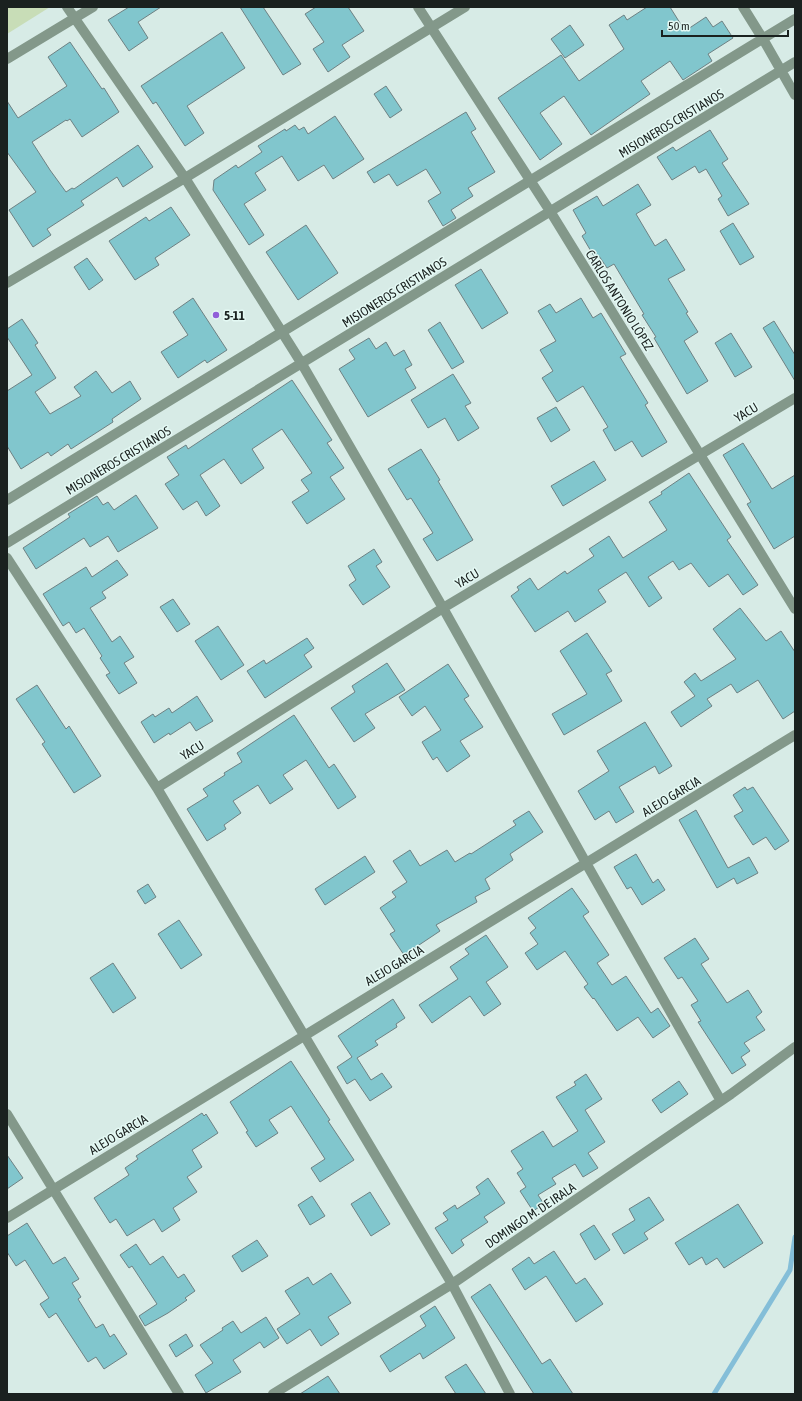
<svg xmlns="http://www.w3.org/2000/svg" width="802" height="1401" font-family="'Asap Condensed',sans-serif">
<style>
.green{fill:#c8ddb7}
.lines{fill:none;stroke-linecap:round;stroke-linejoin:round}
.stream{stroke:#84bed8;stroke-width:5}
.building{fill:#81c6cd;stroke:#6e8183}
.street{stroke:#83988a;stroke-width:10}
.poi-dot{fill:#9160d9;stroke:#e4f9f4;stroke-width:1.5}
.labels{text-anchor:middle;stroke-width:3;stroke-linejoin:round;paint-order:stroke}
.street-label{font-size:13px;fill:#1a211f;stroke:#e4f9f4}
.poi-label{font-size:13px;font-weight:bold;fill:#1a211f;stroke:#e4f9f4;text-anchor:start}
</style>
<rect width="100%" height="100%" fill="#d7ebe6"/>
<path class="green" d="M7,7H50L7,34Z"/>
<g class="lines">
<path class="stream" d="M714,1394L790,1270L795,1237"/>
</g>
<path class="building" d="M129,7H161L138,22L148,38L129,51L108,20Z
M240,7H263L301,64L283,75Z
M316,7H348L364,31L342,45L350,57L328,72L313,49L324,42L305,14Z
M647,7H670L685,31L706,17L713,27L722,21L733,38L708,54L712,61L683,80L670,61L641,81L650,94L591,135L564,96L540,113L562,144L540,160L498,98L561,55L579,81L624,49L609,25L624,15L627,20Z
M570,25L584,45L565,58L551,39Z
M222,32L245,68L187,106L204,133L185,146L156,102L153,104L141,86Z
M70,42L102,89L104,88L119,112L82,137L70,119L67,121L66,120L32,142L50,170L66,192L72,188L74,189L138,145L153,167L123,187L117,177L81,201L84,205L47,229L51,235L33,247L9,210L36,192L7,152V101L18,118L67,86L48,57Z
M386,86L402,110L390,118L374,94Z
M466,112L476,129L471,132L495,172L468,188L473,196L451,210L456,218L443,226L428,201L441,193L426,169L397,186L389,174L374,183L367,172Z
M335,116L364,159L333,179L324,165L298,181L282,156L255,173L266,190L244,204L264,235L249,245L213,190L214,180L236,165L238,168L262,152L258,146L285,129L286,131L295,125L299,130L304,127L308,134Z
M710,130L728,159L722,163L749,204L728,216L718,199L722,196L706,169L699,173L695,166L672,180L657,157L673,147L676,151Z
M638,184L651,205L636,214L655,246L666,239L685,270L668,279L688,312L686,313L698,332L684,341L708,381L687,394L654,338L656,337L642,315L644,314L614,264L607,268L599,256L595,258L582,236L586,233L573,210L597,196L603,206Z
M171,207L190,235L155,258L159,265L135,280L109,241L146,217L149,221Z
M733,223L754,257L740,265L720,231Z
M306,225L338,273L298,300L266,252Z
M87,258L103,280L89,290L74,267Z
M481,269L508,313L482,329L455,285Z
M193,298L227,350L207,363L205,360L178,378L161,352L188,335L173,312Z
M581,298L593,318L601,313L626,354L620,357L648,403L645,405L667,442L642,457L632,441L615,451L603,430L608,427L583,386L557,402L542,378L553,371L540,350L556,341L538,311L550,304L556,313Z
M22,319L38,343L35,345L56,378L35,392L50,414L81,396L74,387L96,371L112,393L130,381L141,399L112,419L113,422L71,449L68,444L51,456L48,452L21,469L7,446V391L32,375L7,337V329Z
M774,321L795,355V381L763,328Z
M440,322L464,362L452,369L428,330Z
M731,333L752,367L735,377L715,343Z
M369,338L376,349L386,342L394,356L404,350L412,365L405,369L416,388L368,417L339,369L355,359L349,350Z
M453,374L471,403L465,406L479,428L458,441L445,418L428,428L411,400Z
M292,380L332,440L327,443L344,468L330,477L345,499L307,524L292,502L309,491L301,480L312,473L282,429L252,449L264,468L241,484L224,459L200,475L220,506L206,516L197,501L183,510L165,484L179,475L167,457L186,445L188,449Z
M556,407L570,430L551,442L537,418Z
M743,443L772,489L795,475V536L774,549L747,504L751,502L723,455Z
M421,449L440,480L438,481L473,540L437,561L423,539L433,533L411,498L407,500L388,469Z
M594,461L606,480L563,506L551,486Z
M689,473L731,537L727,540L758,585L743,595L728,574L709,587L691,563L679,570L673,561L648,577L662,598L649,607L626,572L598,590L606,602L575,622L568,611L535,632L511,596L519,590L517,587L530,578L538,590L565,571L567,574L594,556L589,549L609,536L623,558L667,530L649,502L662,494L661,492Z
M136,495L158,528L118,552L108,536L90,547L84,538L36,569L23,548L70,517L68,514L97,496L103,505L108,502L114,510Z
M374,549L382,562L376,566L390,587L363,605L349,585L356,580L348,566Z
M117,560L128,575L102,592L106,598L90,608L112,642L120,636L134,657L124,663L137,683L119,694L106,675L110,673L100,658L102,656L84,628L76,633L69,622L63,626L43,594L86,567L92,577Z
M173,599L190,624L177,632L160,607Z
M740,608L766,641L781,631L795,652V711L783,719L758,680L737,693L731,684L707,699L712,706L681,727L671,712L695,696L684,682L695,673L701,681L736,659L713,629Z
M218,626L244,665L221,680L195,641Z
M587,633L612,671L606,674L622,701L564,735L552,714L587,694L560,651Z
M307,638L314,648L304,655L312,667L265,698L247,671L264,660L266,664Z
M387,663L405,690L365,714L375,728L354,742L331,708L355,692L352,686Z
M448,664L469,696L464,699L483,727L460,741L470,756L447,772L437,757L433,760L422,742L441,730L425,706L412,716L399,697Z
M37,685L66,729L69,726L101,776L74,793L42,744L45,742L16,699Z
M197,696L213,721L196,731L190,722L170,735L169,733L154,743L141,722L153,714L155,717L169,708L172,713Z
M294,715L329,768L334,764L356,797L338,809L306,760L283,775L293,789L270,804L258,785L233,801L241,813L224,825L226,829L207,841L187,809L208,796L203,789L225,775L224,773L242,762L237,753Z
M645,722L672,766L659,774L655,766L619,787L634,812L616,823L609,811L595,820L578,791L609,771L597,751Z
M745,787L747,790L753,787L789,841L775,850L766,837L753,845L734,816L743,811L733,795Z
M696,810L728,868L749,857L758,873L737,884L734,878L717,888L679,820Z
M529,811L543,832L510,854L513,860L485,879L490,889L475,897L477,902L436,925L440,931L404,955L390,934L395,931L380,908L396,897L392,892L407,882L393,861L410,850L420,866L447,850L455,862L470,853L471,854L516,825L513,821Z
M636,854L653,883L658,879L665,890L642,905L631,887L627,889L614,867Z
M365,856L375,872L325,905L315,889Z
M148,884L156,897L145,904L137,891Z
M572,888L589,912L583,916L609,955L597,963L612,985L626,976L651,1013L658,1008L670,1026L653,1038L638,1017L617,1031L594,998L593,999L584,987L588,984L565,951L537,970L525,953L538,944L530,933L536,928L528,918Z
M179,920L202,955L181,969L158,934Z
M486,935L508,967L486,982L501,1004L484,1016L470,996L432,1023L419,1005L458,979L450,967L469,954L465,949Z
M695,938L709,959L701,964L727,1003L748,990L762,1012L756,1017L765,1030L744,1043L750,1051L741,1057L746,1065L732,1074L698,1022L701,1021L691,1005L698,1001L682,977L678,979L664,958Z
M113,963L136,998L113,1013L90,978Z
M393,999L405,1018L396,1024L397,1027L375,1041L378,1045L357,1058L371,1080L382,1073L392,1087L370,1101L355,1079L347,1084L337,1067L352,1057L338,1036Z
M291,1061L330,1120L328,1121L354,1160L320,1182L311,1168L325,1159L291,1106L269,1120L278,1133L256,1147L246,1132L248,1131L230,1102Z
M586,1074L602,1099L585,1110L605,1142L588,1153L598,1168L583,1177L575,1164L552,1178L556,1184L538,1195L544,1204L533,1211L520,1191L526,1187L517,1173L523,1169L511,1151L543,1131L553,1147L578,1131L556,1097L576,1085L574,1082Z
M679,1081L688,1094L661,1113L652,1100Z
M202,1113L204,1116L206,1114L218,1133L192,1150L202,1167L187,1177L197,1192L173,1208L180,1220L162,1232L154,1219L127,1236L116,1219L110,1223L94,1198L129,1175L125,1168L138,1159L136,1156Z
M7,1155L23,1178L7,1189Z
M488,1178L505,1203L484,1217L488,1222L461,1240L464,1245L452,1254L435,1228L448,1220L443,1213L455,1205L457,1209L480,1194L476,1187Z
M370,1192L390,1224L371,1236L351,1204Z
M312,1196L325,1216L310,1225L298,1205Z
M649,1197L664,1220L644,1233L648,1239L624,1254L612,1234L635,1220L629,1209Z
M738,1204L763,1243L724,1268L717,1258L706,1265L702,1257L689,1265L675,1243Z
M27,1223L53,1264L65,1257L79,1279L72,1283L81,1297L78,1299L96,1328L103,1324L110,1337L114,1334L127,1354L104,1369L96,1357L88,1362L56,1313L49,1318L40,1304L49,1298L25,1260L16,1266L7,1252V1236Z
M594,1225L610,1250L595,1260L580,1234Z
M257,1240L268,1256L242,1272L232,1256Z
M136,1244L150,1265L163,1256L178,1278L184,1274L195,1291L185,1298L187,1300L168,1313L145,1326L139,1316L157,1304L132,1266L129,1268L120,1255Z
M554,1251L576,1284L585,1278L603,1304L576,1322L546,1276L525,1290L512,1269L529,1257L534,1264Z
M331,1273L351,1303L328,1317L339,1334L321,1346L310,1329L287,1344L277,1329L300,1314L285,1291L308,1277L313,1285Z
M490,1284L542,1364L550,1359L573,1394H534L471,1297Z
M435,1306L455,1338L423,1359L420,1353L390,1372L380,1356L426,1326L420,1316Z
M266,1317L279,1338L264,1348L260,1342L233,1360L241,1372L206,1393L195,1375L213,1363L200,1345L223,1330L222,1328L233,1321L241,1333Z
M186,1334L193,1346L176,1357L169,1345Z
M466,1364L486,1394H456L445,1377Z
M328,1376L340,1394H300Z"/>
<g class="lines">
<path class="street" d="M67,7L185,178L302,364L443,608L586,863L721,1101
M418,7L550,211L795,609
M743,7L763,39L795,95
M7,59L93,7
M7,283L185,178L465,7
M7,500L795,19
M7,543L795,62
M7,558L157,788L452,1284L510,1394
M157,788L443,608L795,398
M7,1114L179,1394
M7,1218L795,735
M273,1394L452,1284L731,1094L795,1047"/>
</g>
<circle class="poi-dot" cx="216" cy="315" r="4"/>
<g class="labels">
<g class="street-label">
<text transform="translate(671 123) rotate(-31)" y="5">MISIONEROS CRISTIANOS</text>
<text transform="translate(394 292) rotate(-32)" y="5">MISIONEROS CRISTIANOS</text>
<text transform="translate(620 300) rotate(58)" y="5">CARLOS ANTONIO LÓPEZ</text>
<text transform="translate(746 412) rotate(-31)" y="5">YACU</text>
<text transform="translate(118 460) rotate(-31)" y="5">MISIONEROS CRISTIANOS</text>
<text transform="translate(467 578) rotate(-31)" y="5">YACU</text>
<text transform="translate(192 750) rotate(-32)" y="5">YACU</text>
<text transform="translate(671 796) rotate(-31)" y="5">ALEJO GARCIA</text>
<text transform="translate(394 965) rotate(-31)" y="5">ALEJO GARCIA</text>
<text transform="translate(118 1134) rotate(-31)" y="5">ALEJO GARCIA</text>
<text transform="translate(530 1215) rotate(-34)" y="5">DOMINGO M. DE IRALA</text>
</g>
<g class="poi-label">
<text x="224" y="320">5-11</text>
</g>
</g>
<rect width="802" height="1401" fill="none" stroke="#1a211f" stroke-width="16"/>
<path d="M662 30v6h126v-6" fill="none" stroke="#1a211f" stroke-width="2"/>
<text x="668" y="30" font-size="12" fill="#1a211f" stroke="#e4f9f4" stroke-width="3" paint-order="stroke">50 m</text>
</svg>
